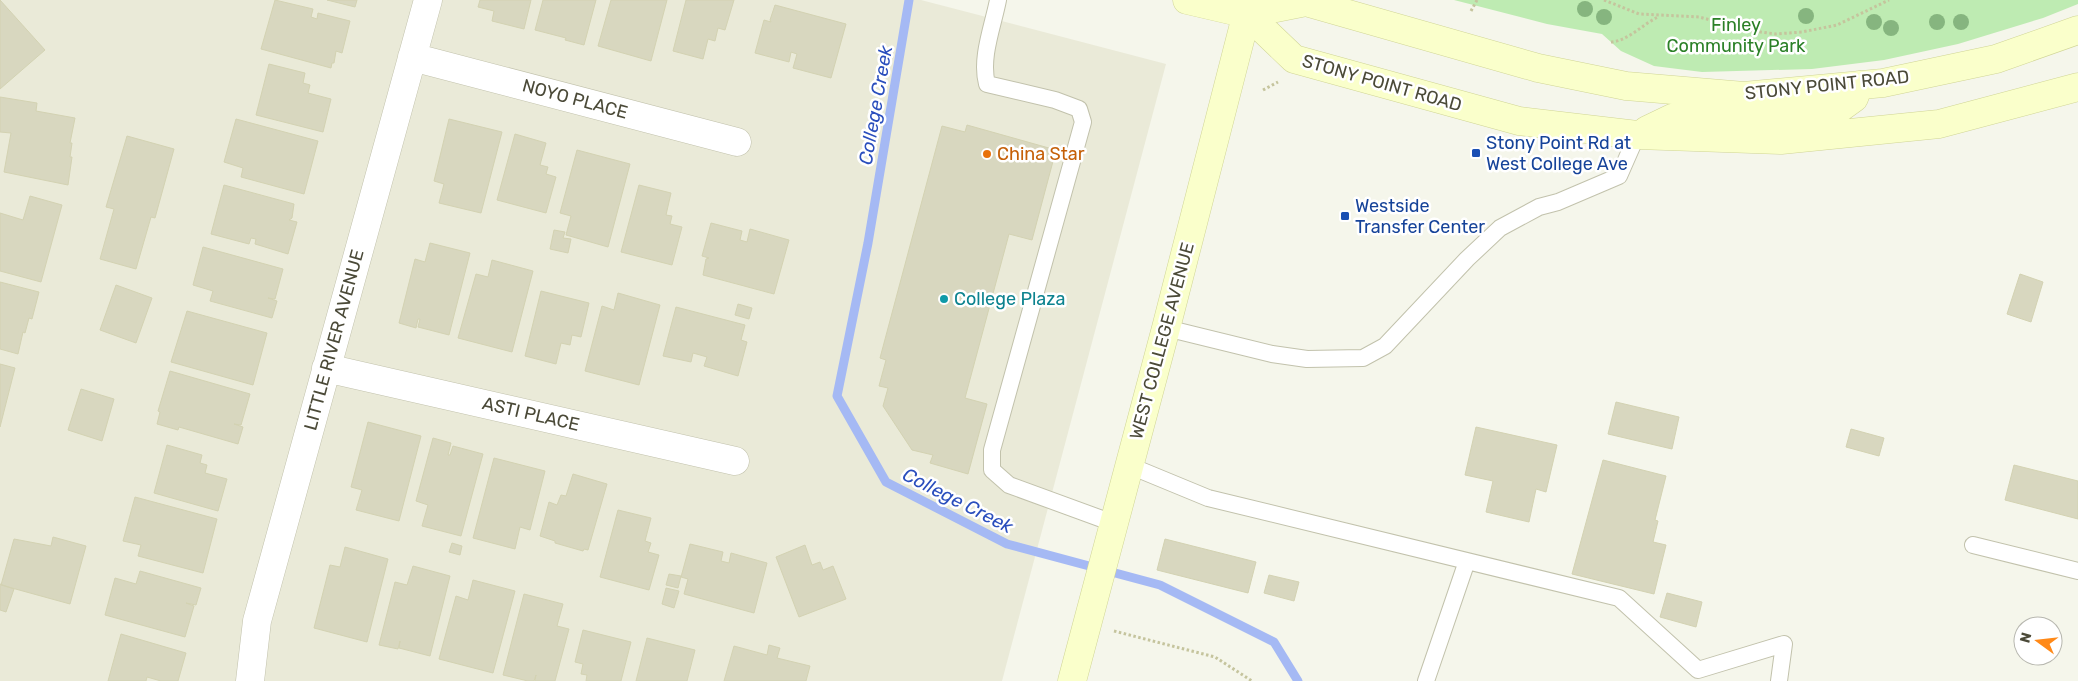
<svg xmlns="http://www.w3.org/2000/svg" width="2078" height="681" font-family="Rubik,sans-serif">
<style>
.residential{fill:#eaead8}
.green{fill:#beebb2}
.lines{fill:none;stroke-linecap:round;stroke-linejoin:round}
.stream{stroke:#a5b9f4;stroke-width:9}
.building{fill:#d8d7bf;stroke:#d3d2b2}
.service-casing{stroke:#c2c2ac;stroke-width:18}
.minor-casing{stroke:#c2c2ac;stroke-width:29}
.secondary-casing{stroke:#d0d596;stroke-width:29}
.path{stroke:#c5c49d;stroke-width:3;stroke-dasharray:2.5 2.5;stroke-linecap:butt}
.service{stroke:#fff;stroke-width:16}
.minor{stroke:#fff;stroke-width:28}
.secondary{stroke:#faffcb;stroke-width:28}
.tree{fill:#86b57f}
.transit-dot{fill:#1a4fb4;stroke:#fff;stroke-width:2}
.food-dot{fill:#e8710a;stroke:#fff;stroke-width:2}
.culture-dot{fill:#0f9aa8;stroke:#fff;stroke-width:2}
.labels{text-anchor:middle;stroke-width:5;stroke-linejoin:round;paint-order:stroke}
.park-label{font-size:18px;fill:#2b8027;stroke:#fff}
.street-label{font-size:18px;fill:#4b4a38;stroke:#fff}
.transit-label{font-size:18px;fill:#164399;stroke:#fff;text-anchor:start}
.food-label{font-size:18px;fill:#c56008;stroke:#fff;text-anchor:start}
.culture-label{font-size:18px;fill:#0d838f;stroke:#fff;text-anchor:start}
.water-label{font-size:19px;font-style:italic;fill:#2a4ebd;stroke:#fff}
</style>
<rect width="100%" height="100%" fill="#f5f6eb"/>
<path class="residential" d="M0,0H921L1166,64L1002,681H0Z"/>
<path class="green" d="M1454,0H2078V4L2043,18L1958,44L1884,60L1812,69L1702,72L1654,66L1621,51L1602,34L1547,24Z"/>
<g class="lines">
<path class="stream" d="M909,0L868,243L837,396L886,482L1007,544L1160,585L1274,642L1298,681"/>
</g>
<path class="building" d="M0,0L45,50L0,89Z
M275,0L313,9L311,17L317,19L318,13L350,21L342,53L336,51L334,63H332L331,68L261,49Z
M327,0H357L355,7Z
M480,0H531L524,29L492,21L494,11L478,7Z
M543,0H596L584,45L565,40L566,38L535,30Z
M611,0H667L651,61L598,46Z
M686,0H734L725,30L718,28L715,41L708,39L703,59L673,51Z
M775,5L846,24L831,78L793,68L797,54L791,52L789,62L755,53L764,20L771,22L770,20Z
M269,64L305,73L303,83L310,85L308,93L331,99L323,132L256,115Z
M0,97L37,103L36,111L75,118L70,143H72L70,157H72L68,185L4,172L11,133L0,132Z
M236,119L318,141L304,194L241,177L243,168L224,162Z
M449,119L502,132L481,213L439,203L444,184L434,181Z
M967,125L1056,150L1032,240L1009,234L965,398L987,404L968,474L930,463L933,455L912,450L883,406L888,388L879,386L886,360L880,358L942,126L965,132Z
M515,134L546,143L540,165L548,167L546,174L556,177L546,213L497,200Z
M127,136L174,149L155,218L151,217L136,269L100,259L114,209L106,207Z
M577,150L630,164L608,247L566,235L571,216L560,213Z
M224,185L294,204L292,218L289,220L297,222L288,254L255,244L256,239L251,238L249,244L211,234Z
M639,185L671,193L666,215L672,216L670,224L682,227L672,265L621,252Z
M30,196L62,205L41,282L0,271V213L23,220Z
M711,223L742,231L740,240L747,242L750,229L789,240L774,294L703,275L706,259L709,258L702,256Z
M554,230L565,232L563,238L571,239L568,253L550,249Z
M430,243L470,253L449,335L418,327L420,319H418L416,328L399,323L415,259L425,262Z
M203,247L283,269L275,299L268,298L277,301L272,318L210,301L213,291L193,285Z
M492,260L533,271L512,352L458,338L476,274L488,277Z
M2020,274L2043,282L2031,322L2007,314Z
M0,282L39,292L32,319L29,318L25,333L23,332L18,354L0,349Z
M116,285L152,298L136,343L100,330Z
M541,291L589,303L581,337L572,335L570,345L561,343L556,364L525,356Z
M618,293L660,305L639,385L585,371L602,306L614,310Z
M738,304L752,308L749,319L735,315Z
M676,307L745,325L741,340L747,342L738,376L704,366L707,357L693,353L691,362L663,356Z
M187,311L267,333L253,385L171,362Z
M0,364L15,368L0,427Z
M170,371L250,394L241,425L234,424L243,427L238,444L179,427L178,430L157,424L160,412L158,411Z
M81,389L114,399L102,441L68,430Z
M1616,402L1679,417L1672,449L1608,434Z
M368,422L421,436L399,521L356,510L362,490L351,487Z
M1476,427L1557,445L1546,492L1536,489L1529,522L1486,512L1493,481L1465,475Z
M1851,429L1884,438L1879,456L1846,447Z
M433,438L451,443L448,455H450L453,446L483,454L461,536L422,526L428,505L416,501Z
M167,445L202,455L200,463L207,465L205,473L227,479L218,511L154,493Z
M494,458L545,471L530,530L520,527L515,549L473,538Z
M1603,460L1666,476L1655,520L1658,521L1653,542L1666,545L1654,594L1572,574Z
M2014,465L2078,481V519L2005,500Z
M573,474L607,484L588,550L584,549L583,551L555,543V541L540,536L549,502L557,505L561,495L566,496Z
M135,497L217,519L203,573L138,556L141,545L123,541Z
M618,510L651,518L645,541L651,543L648,552L659,555L649,590L600,577Z
M53,537L86,546L70,604L1,585L14,539L51,546Z
M1165,539L1256,562L1248,593L1157,570Z
M452,543L462,546L460,555L449,552Z
M690,544L723,552L721,561L729,563L731,553L767,563L754,613L684,594L688,579L681,577Z
M805,545L812,565L820,562L823,570L833,566L846,599L799,617L776,557Z
M345,547L388,559L367,642L314,628L330,565L340,567Z
M413,566L450,576L430,656L399,648L400,641L398,649L379,645L395,582L407,585Z
M140,571L201,588L196,605L186,603L194,606L185,637L105,615L115,578L136,584Z
M669,574L681,576L678,588L666,585Z
M1269,575L1299,582L1294,601L1264,593Z
M473,580L515,591L493,673L439,659L456,596L468,600Z
M0,584L14,589L6,612L0,610Z
M666,588L679,591L674,608L662,604Z
M1667,593L1702,602L1696,627L1660,617Z
M524,594L563,604L557,626L569,629L555,681H535L536,675L534,681H528L503,675Z
M583,630L631,642L621,681H586L587,675L581,674L583,664L575,662Z
M121,634L186,653L178,681H161L147,677L146,681H108Z
M647,638L695,650L687,681H636Z
M769,645L780,648L777,658L810,666L806,681H724L734,646L767,655Z"/>
<g class="lines">
<defs>
<path id="service" d="M998,0C993,26 980,58 987,84L1055,100L1079,109L1083,122L992,450V470L1009,485L1113,523
M1166,328L1272,354L1307,359L1363,358L1385,346L1467,259L1500,228L1539,207L1558,202L1619,176L1637,135
M1128,465L1208,498L1619,598L1698,670L1784,644L1779,681
M1973,545L2078,571
M1426,681L1467,561"/>
<path id="minor" d="M412,57L737,142
M326,368L735,461
M250,681L257,621L428,0"/>
<path id="secondary" d="M1187,0L1247,14L1306,2L1538,68L1626,86L1744,96L1883,83L1996,59L2078,30
M1247,14L1294,59L1519,121L1637,135L1781,140L1939,124L2078,87
M1647,130L1672,118L1700,115L1767,118L1836,111L1854,98L1859,85
M1072,681L1166,328L1250,1"/>
</defs>
<use href="#service" class="service-casing"/>
<use href="#minor" class="minor-casing"/>
<use href="#secondary" class="secondary-casing"/>
<path class="path" d="M1604,0L1639,14L1699,17L1753,31L1776,34L1802,32L1837,25L1889,0
M1471,11L1477,0
M1611,42C1628,41 1643,24 1658,17
M1263,90L1278,82
M1114,631L1215,657L1252,681"/>
<use href="#service" class="service"/>
<use href="#minor" class="minor"/>
<use href="#secondary" class="secondary"/>
</g>
<g class="tree">
<circle cx="1585" cy="9" r="8"/>
<circle cx="1806" cy="16" r="8"/>
<circle cx="1604" cy="17" r="8"/>
<circle cx="1874" cy="22" r="8"/>
<circle cx="1937" cy="22" r="8"/>
<circle cx="1961" cy="22" r="8"/>
<circle cx="1891" cy="28" r="8"/>
</g>
<g class="transit-dot">
<rect x="1471" y="148" width="10" height="10" rx="2.5"/>
<rect x="1340" y="211" width="10" height="10" rx="2.5"/>
</g>
<circle class="food-dot" cx="987" cy="154" r="5"/>
<circle class="culture-dot" cx="944" cy="299" r="5"/>
<g class="labels">
<g class="park-label">
<text x="1736" y="31">Finley<tspan x="1736" dy="21">Community Park</tspan></text>
</g>
<g class="street-label">
<text transform="translate(1382 83) rotate(16)" y="6">STONY POINT ROAD</text>
<text transform="translate(1827 85) rotate(-6)" y="6">STONY POINT ROAD</text>
<text transform="translate(575 99) rotate(15)" y="6">NOYO PLACE</text>
<text transform="translate(334 340) rotate(-75)" y="6">LITTLE RIVER AVENUE</text>
<text transform="translate(1162 341) rotate(-75)" y="6">WEST COLLEGE AVENUE</text>
<text transform="translate(531 414) rotate(13)" y="6">ASTI PLACE</text>
</g>
<g class="transit-label">
<text x="1486" y="149">Stony Point Rd at<tspan x="1486" dy="21">West College Ave</tspan></text>
<text x="1355" y="212">Westside<tspan x="1355" dy="21">Transfer Center</tspan></text>
</g>
<g class="food-label">
<text x="997" y="160">China Star</text>
</g>
<g class="culture-label">
<text x="954" y="305">College Plaza</text>
</g>
<g class="water-label">
<text transform="translate(875 105) rotate(-80)" y="7">College Creek</text>
<text transform="translate(958 500) rotate(27)" y="7">College Creek</text>
</g>
</g>
<g transform="translate(2038 641) rotate(285)"><circle r="24" fill="#ffffff" stroke="#b7b7af"/>
<path d="M0-4L9 19L0 12L-9 19Z" fill="#ff8918"/>
<text y="-8" font-size="14" font-weight="bold" text-anchor="middle" fill="#4b4a38">N</text>
</g>
</svg>
